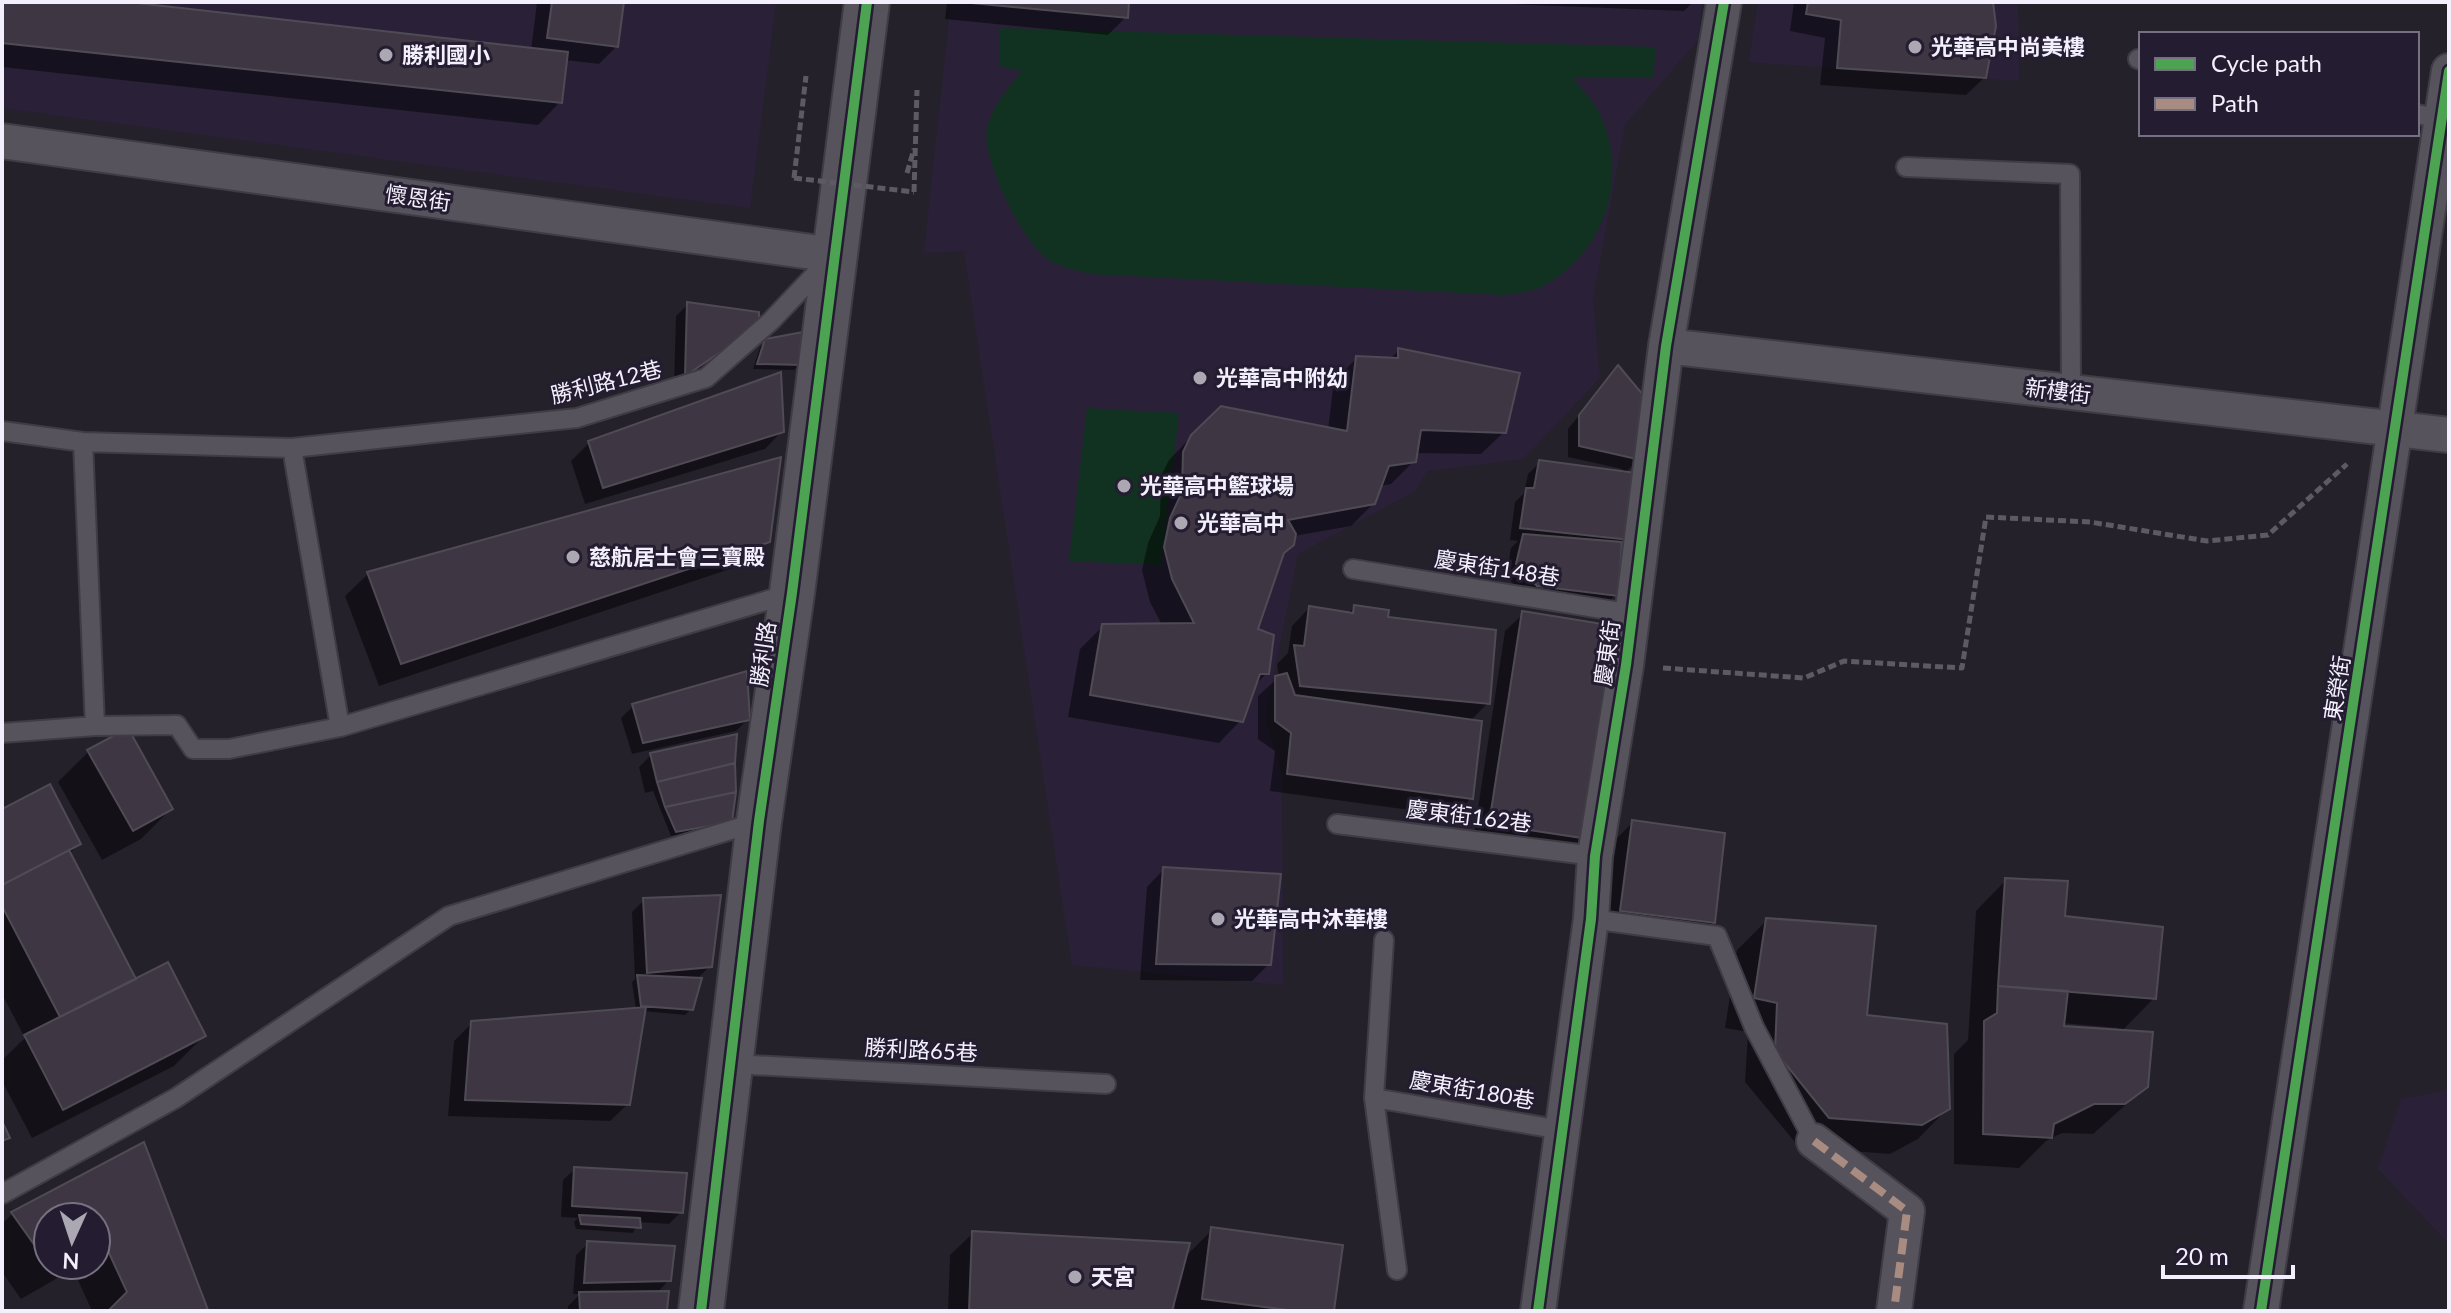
<svg xmlns="http://www.w3.org/2000/svg" width="2451" height="1313" font-family="Lato,'Noto Sans TC',sans-serif">
<style>
.built{fill:#2a2139}
.green{fill:#113221}
.shadow{fill:#0007;fill-rule:evenodd}
.building{fill:#3e3743;stroke:#4f4b54;stroke-width:2}
.lines{fill:none;stroke-linecap:round;stroke-linejoin:round}
.lane-casing{stroke:#3f3c45;stroke-width:22}
.street-casing{stroke:#3f3c45;stroke-width:38}
.secondary-casing{stroke:#3f3c45;stroke-width:48}
.path{stroke:#5d5a61;stroke-width:5;stroke-dasharray:8 4;stroke-linecap:butt}
.lane{stroke:#56535c;stroke-width:18}
.street{stroke:#56535c;stroke-width:34}
.secondary{stroke:#56535c;stroke-width:44}
.path-bridge{stroke:#5d5a61;stroke-width:5;stroke-dasharray:8 4;stroke-linecap:butt}
.quiet{stroke:#a88b81;stroke-width:8;stroke-dasharray:16 8;stroke-linecap:butt}
.cycleway-casing{stroke:#241c30;stroke-width:15}
.cycleway{stroke:#4ca352;stroke-width:10}
.poi-dot{fill:#aba7b3;stroke:#241c30;stroke-width:3}
.labels{text-anchor:middle;stroke-width:6;stroke-linejoin:round;paint-order:stroke}
.poi-label{font-size:22px;font-weight:bold;fill:#f3effc;stroke:#241c30;text-anchor:start}
.street-label{font-size:22px;fill:#f3effc;stroke:#241c30}
</style>
<rect width="100%" height="100%" fill="#25212b"/>
<path class="built" d="M2,2H776L750,208L2,108Z
M951,2H1702L1698,40L1625,125L1593,299L1600,378L1523,459L1427,471L1415,491L1298,554L1265,718L1282,775L1283,985L1072,965L964,251L924,253Z
M1758,2H2018L2019,81L1749,62Z
M2449,1090V1244L2378,1169L2401,1099Z"/>
<path class="green" d="M999,28L1656,47L1653,78H1573C1581,89 1593,100 1599,112C1630,176 1606,250 1545,285C1534,292 1516,293 1503,295L1090,274C1077,270 1059,267 1049,260C1023,244 981,158 987,129C992,107 1008,88 1022,71L999,66Z
M1087,408L1179,413L1161,565L1069,561Z"/>
<path class="shadow" d="M2,2H110L531,50L537,2H622L617,46L599,64L565,60L560,102L538,125L2,67Z
M947,2H1127L1126,17L1108,35L945,19Z
M1457,2H1693L1684,11Z
M1794,2H1991L1984,78L1966,95L1820,85L1825,38L1790,31Z
M688,304L744,338L674,385L676,316Z
M766,341L800,365L794,370L753,369L760,347Z
M1399,350L1504,432L1481,454L1415,453L1414,461L1391,484L1380,486L1374,503L1351,526L1294,536L1293,544L1281,556L1255,631L1267,673L1254,686L1241,720L1219,743L1068,717L1080,649L1103,626L1162,625L1150,602L1142,570L1148,543L1160,516L1161,476L1169,460L1192,436L1328,430L1334,381L1357,358L1389,360Z
M1618,368L1639,459L1625,473L1629,539L1620,548L1616,595L1604,606L1525,597L1506,576L1511,548L1518,541L1510,540L1515,502L1524,493L1528,474L1540,462L1621,472L1622,469L1568,457V429Z
M782,431L765,449L585,504L571,461L589,443Z
M768,541L745,564L379,686L345,596L368,574Z
M1355,607L1386,619L1488,703L1470,721L1471,798L1454,816L1270,791L1275,751L1258,739V696L1279,677L1277,664L1288,653L1292,626L1309,608L1347,614Z
M1523,614L1587,838L1569,856L1473,841L1505,631Z
M633,706L748,719L736,731L632,754L621,718Z
M88,752L171,809L141,839L102,860L58,782Z
M651,755L724,827L671,836L653,791L645,793L639,767Z
M2,811L79,844L69,854L135,981L204,1036L174,1066L32,1138L2,1081V1060L25,1038L2,994Z
M1632,823L1713,922L1696,940L1603,928L1615,840Z
M1164,869L1269,964L1252,981L1140,980L1147,887Z
M2006,880L2063,918L2154,998L2121,1032L2147,1086L2093,1134L2062,1133L2046,1141L2019,1168L1954,1164V1054L1968,1040L1976,911ZM2062,1023L2118,1028V1032L2061,1028Z
M644,900L710,966L696,980L691,1009L685,1015L643,1011L628,1104L610,1121L448,1116L454,1041L472,1023L636,1010L632,982L635,979L632,912Z
M1767,920L1948,1108L1918,1139L1890,1154L1799,1147L1745,1082L1748,1032L1725,1028L1737,950Z
M143,1145L204,1311H92L73,1269L21,1299L2,1272V1224L12,1214ZM48,1217H96V1265H48Z
M575,1169L681,1212L669,1224L638,1222L633,1233L576,1229L574,1222L578,1218L561,1217L563,1180Z
M1212,1230L1332,1311H1175V1291L1170,1311H948L950,1255L973,1233L1184,1258Z
M588,1243L669,1280L657,1293L665,1311H568V1306L580,1294H573L576,1255Z"/>
<path class="building" d="M2,2H128L568,52L562,103L2,43Z
M552,2H624L618,47L547,38Z
M961,2H1129L1128,18Z
M1808,2H1993L1996,26L1986,78L1837,68L1841,20L1806,14Z
M687,302L759,312V326L685,376Z
M803,332L802,365L757,364L765,339Z
M1398,348L1520,373L1506,433L1421,430L1416,462L1389,466L1375,504L1288,520L1296,534L1294,545L1284,553L1258,629L1274,635L1269,674H1260L1243,722L1090,695L1102,624L1194,623L1172,579L1164,547L1170,518L1182,492L1183,452L1191,435L1221,406L1347,431L1356,356L1398,358Z
M1618,365L1644,396L1641,460L1579,446V415Z
M781,372L784,432L603,488L588,441Z
M781,457L770,542L401,664L367,572Z
M1539,460L1637,473L1630,540L1520,528L1526,488H1534Z
M1523,534L1622,542L1618,596L1537,586L1516,564Z
M1354,605L1389,610L1388,617L1496,630L1490,704L1300,686L1294,645L1304,646L1309,606L1353,613Z
M1522,611L1621,627L1589,839L1489,824Z
M747,671L750,720L643,743L632,704Z
M1287,673L1295,695L1482,721L1473,799L1287,774L1291,733L1275,721V676Z
M128,728L173,809L133,831L87,750Z
M737,734L735,763L657,782L650,753Z
M735,763L736,792L665,807L657,782Z
M50,784L81,844L2,885V809Z
M736,792L732,822L676,832L665,807Z
M1632,820L1725,833L1715,923L1620,911Z
M69,850L136,979L60,1017L2,906V885Z
M1163,867L1281,874L1271,965L1156,964Z
M2005,878L2068,881L2065,916L2163,927L2156,999L1998,986Z
M721,895L712,967L647,973L643,898Z
M1766,918L1876,926L1867,1015L1947,1024L1950,1109L1922,1125L1829,1118L1775,1051L1777,1003L1754,998Z
M168,962L206,1036L63,1110L24,1035Z
M637,975L702,978L693,1010L641,1006Z
M1998,986L2068,991L2064,1026L2153,1032L2148,1087L2125,1104H2094L2054,1124L2052,1138L1983,1134L1984,1021L1997,1013Z
M646,1007L630,1105L465,1100L471,1021Z
M2,1121L10,1138L2,1141Z
M144,1142L208,1310L205,1311H108L127,1292L103,1240L96,1244V1217H48V1264L11,1212Z
M574,1167L687,1173L683,1213L572,1206Z
M579,1215L640,1218L641,1228L581,1224Z
M1211,1227L1343,1245L1334,1311H1295L1202,1299Z
M972,1231L1190,1243L1172,1311H969Z
M587,1241L675,1246L671,1281L584,1283Z
M669,1291L667,1311H580L579,1292Z"/>
<g class="lines">
<defs>
<path id="lane" d="M2138,59L2141,60
M2417,114L2441,119
M1906,167L2070,174L2071,392
M2,431L83,442L292,448L577,418L706,378L771,321L824,265
M83,442L95,726
M292,448L340,727
M1353,569L1633,614
M2,733L95,726L177,725L193,749H229L340,727L789,594
M1337,824L1595,856
M1591,919L1717,936L1754,1027L1814,1141
M1384,940L1374,1098L1397,1270
M733,1064L1106,1084
M1374,1098L1562,1130
M2,1194L176,1098L449,916L757,822"/>
<path id="street" d="M2,141L834,255
M1666,346L2449,435
M1814,1141L1907,1211L1894,1311
M1538,1311L1591,919L1595,856L1626,665L1666,346L1724,2
M2261,1311L2449,71"/>
<path id="secondary" d="M701,1311L759,821L792,593L867,2"/>
</defs>
<use href="#lane" class="lane-casing"/>
<use href="#street" class="street-casing"/>
<use href="#secondary" class="secondary-casing"/>
<path class="path" d="M907,173L914,149
M794,178L806,76
M914,192L917,90
M1663,668L1804,678L1844,661L1962,668L1986,517L2090,522L2207,541L2268,535L2347,464"/>
<use href="#lane" class="lane"/>
<use href="#street" class="street"/>
<use href="#secondary" class="secondary"/>
<path class="path-bridge" d="M794,178L914,192"/>
<path class="quiet" d="M1814,1141L1907,1211L1894,1311"/>
<defs>
<path id="cycleway" d="M701,1311L759,821L792,593L867,2
M1538,1311L1591,919L1595,856L1626,665L1666,346L1724,2
M2261,1311L2449,71"/>
</defs>
<use href="#cycleway" class="cycleway-casing"/>
<use href="#cycleway" class="cycleway"/>
</g>
<g class="poi-dot">
<circle cx="1915" cy="47" r="8"/>
<circle cx="386" cy="55" r="8"/>
<circle cx="1200" cy="378" r="8"/>
<circle cx="1124" cy="486" r="8"/>
<circle cx="1181" cy="523" r="8"/>
<circle cx="573" cy="557" r="8"/>
<circle cx="1218" cy="919" r="8"/>
<circle cx="1075" cy="1277" r="8"/>
</g>
<g class="labels">
<g class="poi-label">
<text x="1931" y="55">光華高中尚美樓</text>
<text x="402" y="63">勝利國小</text>
<text x="1216" y="386">光華高中附幼</text>
<text x="1140" y="494">光華高中籃球場</text>
<text x="1197" y="531">光華高中</text>
<text x="589" y="565">慈航居士會三寶殿</text>
<text x="1234" y="927">光華高中沐華樓</text>
<text x="1091" y="1285">天宮</text>
</g>
<g class="street-label">
<text transform="translate(418 198) rotate(8)" y="8">懷恩街</text>
<text transform="translate(606 382) rotate(-14)" y="8">勝利路12巷</text>
<text transform="translate(2058 391) rotate(7)" y="8">新樓街</text>
<text transform="translate(1497 568) rotate(9)" y="8">慶東街148巷</text>
<text transform="translate(1607 653) rotate(-82)" y="8">慶東街</text>
<text transform="translate(763 654) rotate(-82)" y="8">勝利路</text>
<text transform="translate(2337 688) rotate(-81)" y="8">東榮街</text>
<text transform="translate(1469 816) rotate(7)" y="8">慶東街162巷</text>
<text transform="translate(921 1050) rotate(3)" y="8">勝利路65巷</text>
<text transform="translate(1472 1090) rotate(10)" y="8">慶東街180巷</text>
</g>
</g>
<rect width="2451" height="1313" fill="none" stroke="#f3effc" stroke-width="8"/>
<rect x="2139" y="32" width="280" height="104" fill="#241c30" stroke="#777082" stroke-width="2"/>
<rect x="2155" y="58" width="40" height="12" fill="#4ca352" stroke="#777082" stroke-width="2"/>
<text x="2211" y="72" font-size="24" fill="#f3effc">Cycle path</text>
<rect x="2155" y="98" width="40" height="12" fill="#a88b81" stroke="#777082" stroke-width="2"/>
<text x="2211" y="112" font-size="24" fill="#f3effc">Path</text>
<g transform="translate(72 1241) rotate(183)"><circle r="38" fill="#241c30" stroke="#777082" stroke-width="2"/>
<path d="M0-6L14 30L0 20L-14 30Z" fill="#aba7b3"/>
<text y="-12" font-size="22" font-weight="bold" text-anchor="middle" fill="#f3effc">N</text>
</g>
<path d="M2163 1265v12h130v-12" fill="none" stroke="#f3effc" stroke-width="4"/>
<text x="2175" y="1265" font-size="24" fill="#f3effc" stroke="#241c30" stroke-width="6" paint-order="stroke">20 m</text>
</svg>
